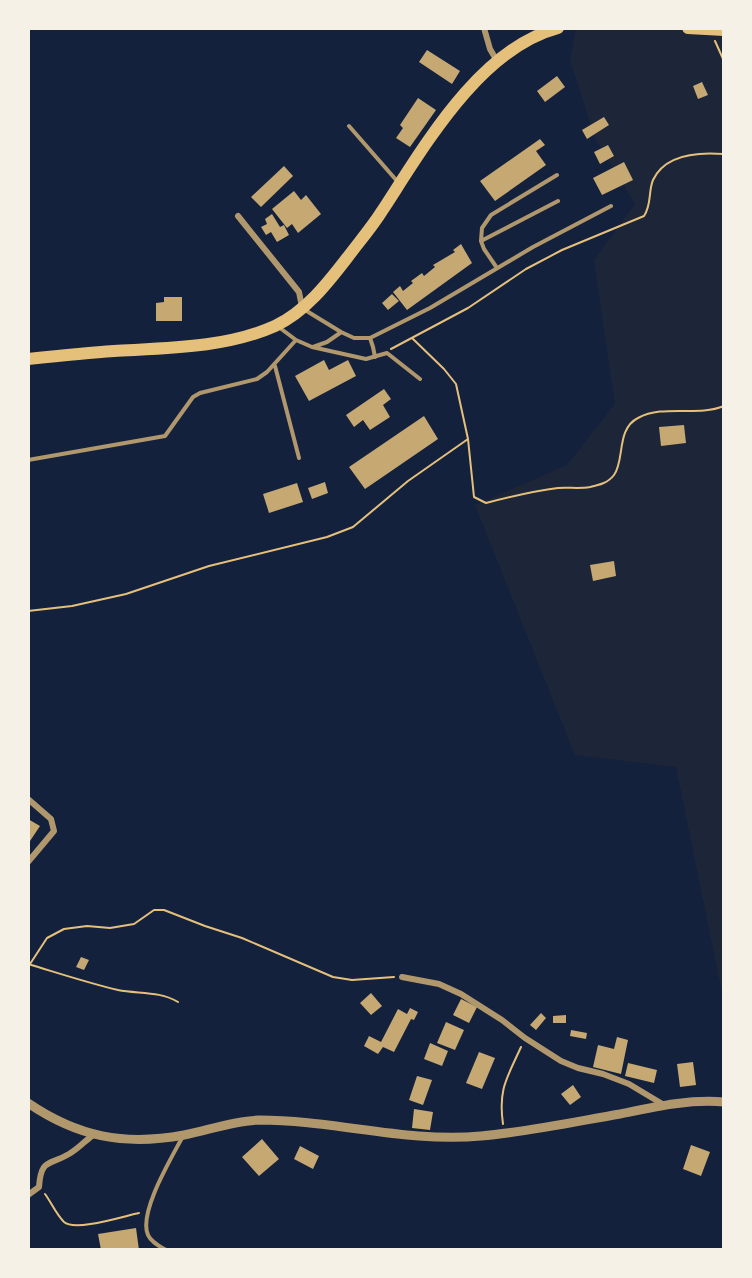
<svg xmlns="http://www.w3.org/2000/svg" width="752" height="1278" font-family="Lora,serif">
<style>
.green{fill:#1d2539}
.building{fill:#c6a872}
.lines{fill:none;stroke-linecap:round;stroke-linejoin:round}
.path{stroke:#e5c07b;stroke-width:2}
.service{stroke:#b1986c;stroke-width:4}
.minor{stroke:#b1986c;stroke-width:6}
.tertiary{stroke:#b1986c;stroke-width:9}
.primary{stroke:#e5c07b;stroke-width:12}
</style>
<rect width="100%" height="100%" fill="#14213d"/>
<path class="green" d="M576,29H723V998L676,767L575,755L475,505L567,465L615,404L594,260L635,204L595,138L570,60Z"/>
<path class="building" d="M427,50L460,71L452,84L419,62Z
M557,76L565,87L545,102L537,91Z
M702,82L708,95L698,99L693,86Z
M418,98L436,110L410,147L396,138L403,128L400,125Z
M604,117L609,125L587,139L582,130Z
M540,139L545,145L536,151L546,165L495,201L480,181Z
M608,145L614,156L600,164L594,152Z
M624,162L633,180L602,195L593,178Z
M284,166L293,176L261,207L251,197Z
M294,191L301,200L306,195L321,214L298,233L292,224L287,228L272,209Z
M272,214L280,227L284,225L289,235L277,242L271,232L266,235L261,227L267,224L265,219Z
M461,244L472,263L407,310L393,292L400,286L403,291L413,283L411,281L422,273L424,276L435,267L433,265L455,252L453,250Z
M392,294L399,301L388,310L382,303Z
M164,297H182V321H156V303L164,302Z
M324,360L329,370L348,360L356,376L309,401L295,376Z
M384,389L391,399L383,405L390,417L370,430L363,420L354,427L346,415Z
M424,416L438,439L365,489L349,467Z
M684,425L686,443L661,446L659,427Z
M325,482L328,493L312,499L308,488Z
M297,483L303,502L269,513L263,494Z
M614,561L616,576L593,581L590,565Z
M28,819L40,826L28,844Z
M81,957L89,960L84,970L76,967Z
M371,993L382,1006L371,1015L360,1003Z
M461,999L477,1007L469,1023L453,1015Z
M410,1008L418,1012L414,1020L411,1019L394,1052L383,1047L378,1054L364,1046L369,1036L381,1042L398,1009L407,1014Z
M541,1013L546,1018L536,1030L530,1025Z
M566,1015V1023H553V1016Z
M446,1022L464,1030L455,1050L437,1043Z
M571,1030L587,1033L586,1039L570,1036Z
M617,1037L628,1040L621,1074L593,1067L598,1045L614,1049Z
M430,1043L448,1051L442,1066L424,1059Z
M479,1052L495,1058L482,1089L466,1083Z
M693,1062L696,1085L680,1087L677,1064Z
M628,1063L657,1070L654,1083L625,1076Z
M417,1076L432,1080L423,1105L409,1100Z
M573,1085L581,1097L570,1105L561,1094Z
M414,1109L433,1112L430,1130L412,1128Z
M262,1139L279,1159L259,1176L242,1157Z
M691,1145L710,1152L701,1176L683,1169Z
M300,1146L319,1156L313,1169L294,1159Z
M136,1228L139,1250H101L98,1234Z"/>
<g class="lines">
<path class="path" d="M715,41L724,61
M412,338L444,369L456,384L468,439L474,497L486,503C509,497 533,491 558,488C568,487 579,489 590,487C599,485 608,483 614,475C625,460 616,429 638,418C664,404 697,417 724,406
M391,349L468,308L526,269L562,250L644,216C652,204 648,192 653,180C665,154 699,152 724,154
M28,611L72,606L126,594L209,566L327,537L353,527L408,481L468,439
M28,964C58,973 88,983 118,990C138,994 160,991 178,1002
M30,964L47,938L64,929L87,926L110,928L134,924L154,910H164L205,926L242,938L333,977L352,980L394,977
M503,1124C498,1089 507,1078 521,1047
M45,1194C51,1202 56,1214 64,1222C75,1232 124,1216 139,1213"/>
<path class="service" d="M349,126L397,181
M481,241L558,201
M497,268L484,249L481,241L482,228L491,215L557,175
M305,310L341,332L354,338H370L430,308L533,247L611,206
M280,328L296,340L312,347L366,359L387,353L420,379
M370,338L373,347L375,357
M313,347L327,342L340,333
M275,366L299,458
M28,460L165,436L193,397L200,393L257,379L267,372L296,340
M166,1250C159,1246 151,1242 148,1235C138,1213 172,1157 183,1136"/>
<path class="minor" d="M484,28L490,49L497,61
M238,216L299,292L302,307
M28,799L51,819L54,831L28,862
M402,977L439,984L461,994L502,1020L525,1038L561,1061L578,1068L603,1074L629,1084L664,1105
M28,1195L39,1187C41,1158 49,1166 69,1154C78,1149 85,1141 93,1135"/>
<path class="tertiary" d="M28,1103C78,1137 124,1146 184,1135C209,1130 233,1121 259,1120C334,1120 407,1143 481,1136C527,1132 574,1122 620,1114C654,1107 689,1099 724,1102"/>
<path class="primary" d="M688,28L724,30
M28,359C57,356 86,353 114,351C167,348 226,348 275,326C305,312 327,284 347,258C359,242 372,227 382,211C424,147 479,49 558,28"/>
</g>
<rect width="752" height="1278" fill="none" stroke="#f6f1e7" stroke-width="60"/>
</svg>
